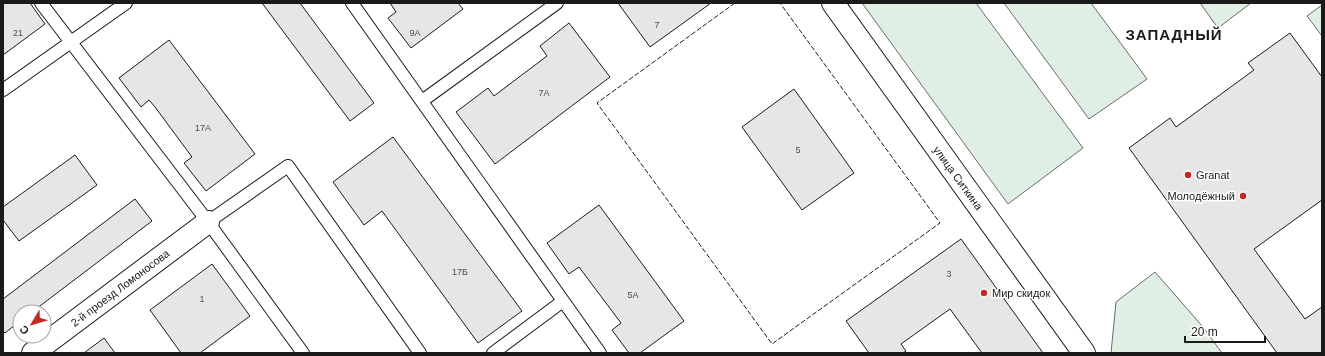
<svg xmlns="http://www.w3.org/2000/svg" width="1325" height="356" font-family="Helvetica,sans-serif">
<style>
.green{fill:#e0efe3;stroke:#6a6a6a}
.building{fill:#e6e6e6;stroke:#1a1a1a}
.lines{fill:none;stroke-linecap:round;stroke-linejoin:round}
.service-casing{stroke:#1a1a1a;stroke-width:14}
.minor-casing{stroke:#1a1a1a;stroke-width:24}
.service{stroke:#fff;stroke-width:12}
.minor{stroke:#fff;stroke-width:22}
.fence{stroke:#1a1a1a;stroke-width:1;stroke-dasharray:5 2;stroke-linecap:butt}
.poi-dot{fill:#c62828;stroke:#fff;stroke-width:1.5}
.labels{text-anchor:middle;stroke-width:3;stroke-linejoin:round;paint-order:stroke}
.number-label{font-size:9px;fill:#4d4d4d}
.poi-label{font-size:11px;fill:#1a1a1a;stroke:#fff;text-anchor:start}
.street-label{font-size:11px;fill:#1a1a1a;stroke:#fff}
.district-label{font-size:15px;font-weight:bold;letter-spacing:1px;fill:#1a1a1a;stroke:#fff}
</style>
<rect width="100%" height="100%" fill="#fff"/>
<path class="green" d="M862,3H976L1083,148L1008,204Z
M1004,3H1091L1147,79L1089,119Z
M1200,3H1251L1218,28Z
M1322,5V36L1307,16Z
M1155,272L1203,327L1222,353H1111L1116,302Z"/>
<path class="building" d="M3,3H30L45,24L3,55Z
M262,3H300L374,103L350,121Z
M390,3H458L463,9L411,48L388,18L396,12Z
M618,3H711L650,47Z
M569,23L610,77L495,164L456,112L488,88L494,96L547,56L540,46Z
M1290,33L1322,77V200L1254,249L1305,319L1322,307V353H1277L1129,148L1170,118L1176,127L1254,70L1248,63Z
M169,40L255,154L206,191L184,163L192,157L155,107L149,100L141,107L119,78Z
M794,89L854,173L802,210L742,127Z
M393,137L522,311L478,343L382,211L364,225L333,182Z
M75,155L97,185L19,241L3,220V207Z
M135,199L152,221L32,312H20V321L5,333L3,331V299Z
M599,205L684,321L640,353H629L612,330L621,323L579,267L569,274L547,243Z
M961,239L1043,353H982L950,309L901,344L906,351L903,353H869L846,321Z
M212,264L250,316L200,353H181L150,310Z
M104,338L115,353H84Z"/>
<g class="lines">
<defs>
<path id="service" d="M41,3L208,222
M352,3L600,353
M3,90L126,3
M422,101L557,3
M303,353L208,222L288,166L420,353
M493,353L563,301"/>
<path id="minor" d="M833,3L1084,353
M33,353L208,222"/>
</defs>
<use href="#service" class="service-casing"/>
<use href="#minor" class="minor-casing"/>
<use href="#service" class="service"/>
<use href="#minor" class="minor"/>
<path class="fence" d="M735,3L597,103L772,344L940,223L780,3"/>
</g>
<g class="poi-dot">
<circle cx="1188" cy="175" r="4"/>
<circle cx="1243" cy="196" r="4"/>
<circle cx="984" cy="293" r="4"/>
</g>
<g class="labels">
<g class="number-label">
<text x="657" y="28">7</text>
<text x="18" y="36">21</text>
<text x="415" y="36">9А</text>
<text x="544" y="96">7А</text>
<text x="203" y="131">17А</text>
<text x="798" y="153">5</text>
<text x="460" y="275">17Б</text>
<text x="949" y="277">3</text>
<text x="633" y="298">5А</text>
<text x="202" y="302">1</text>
</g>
<g class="poi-label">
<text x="1196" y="179">Granat</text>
<text x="1235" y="200" text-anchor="end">Молодёжный</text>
<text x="992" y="297">Мир скидок</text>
</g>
<g class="street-label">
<text transform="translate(958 178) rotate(54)" y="4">улица Ситкина</text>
<text transform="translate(120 288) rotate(-37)" y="4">2-й проезд Ломоносова</text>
</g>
<g class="district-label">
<text x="1174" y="40">ЗАПАДНЫЙ</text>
</g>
</g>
<rect width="1325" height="356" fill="none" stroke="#1a1a1a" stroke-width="8"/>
<g transform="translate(32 324) rotate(232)"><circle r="19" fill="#ffffff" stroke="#a3a3a3"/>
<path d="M0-3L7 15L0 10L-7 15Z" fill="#c62828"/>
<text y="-6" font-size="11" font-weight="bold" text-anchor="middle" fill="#1a1a1a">С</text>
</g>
<path d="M1185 336v6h80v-6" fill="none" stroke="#1a1a1a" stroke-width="2"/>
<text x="1191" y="336" font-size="12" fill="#1a1a1a" stroke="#ffffff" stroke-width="3" paint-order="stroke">20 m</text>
</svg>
